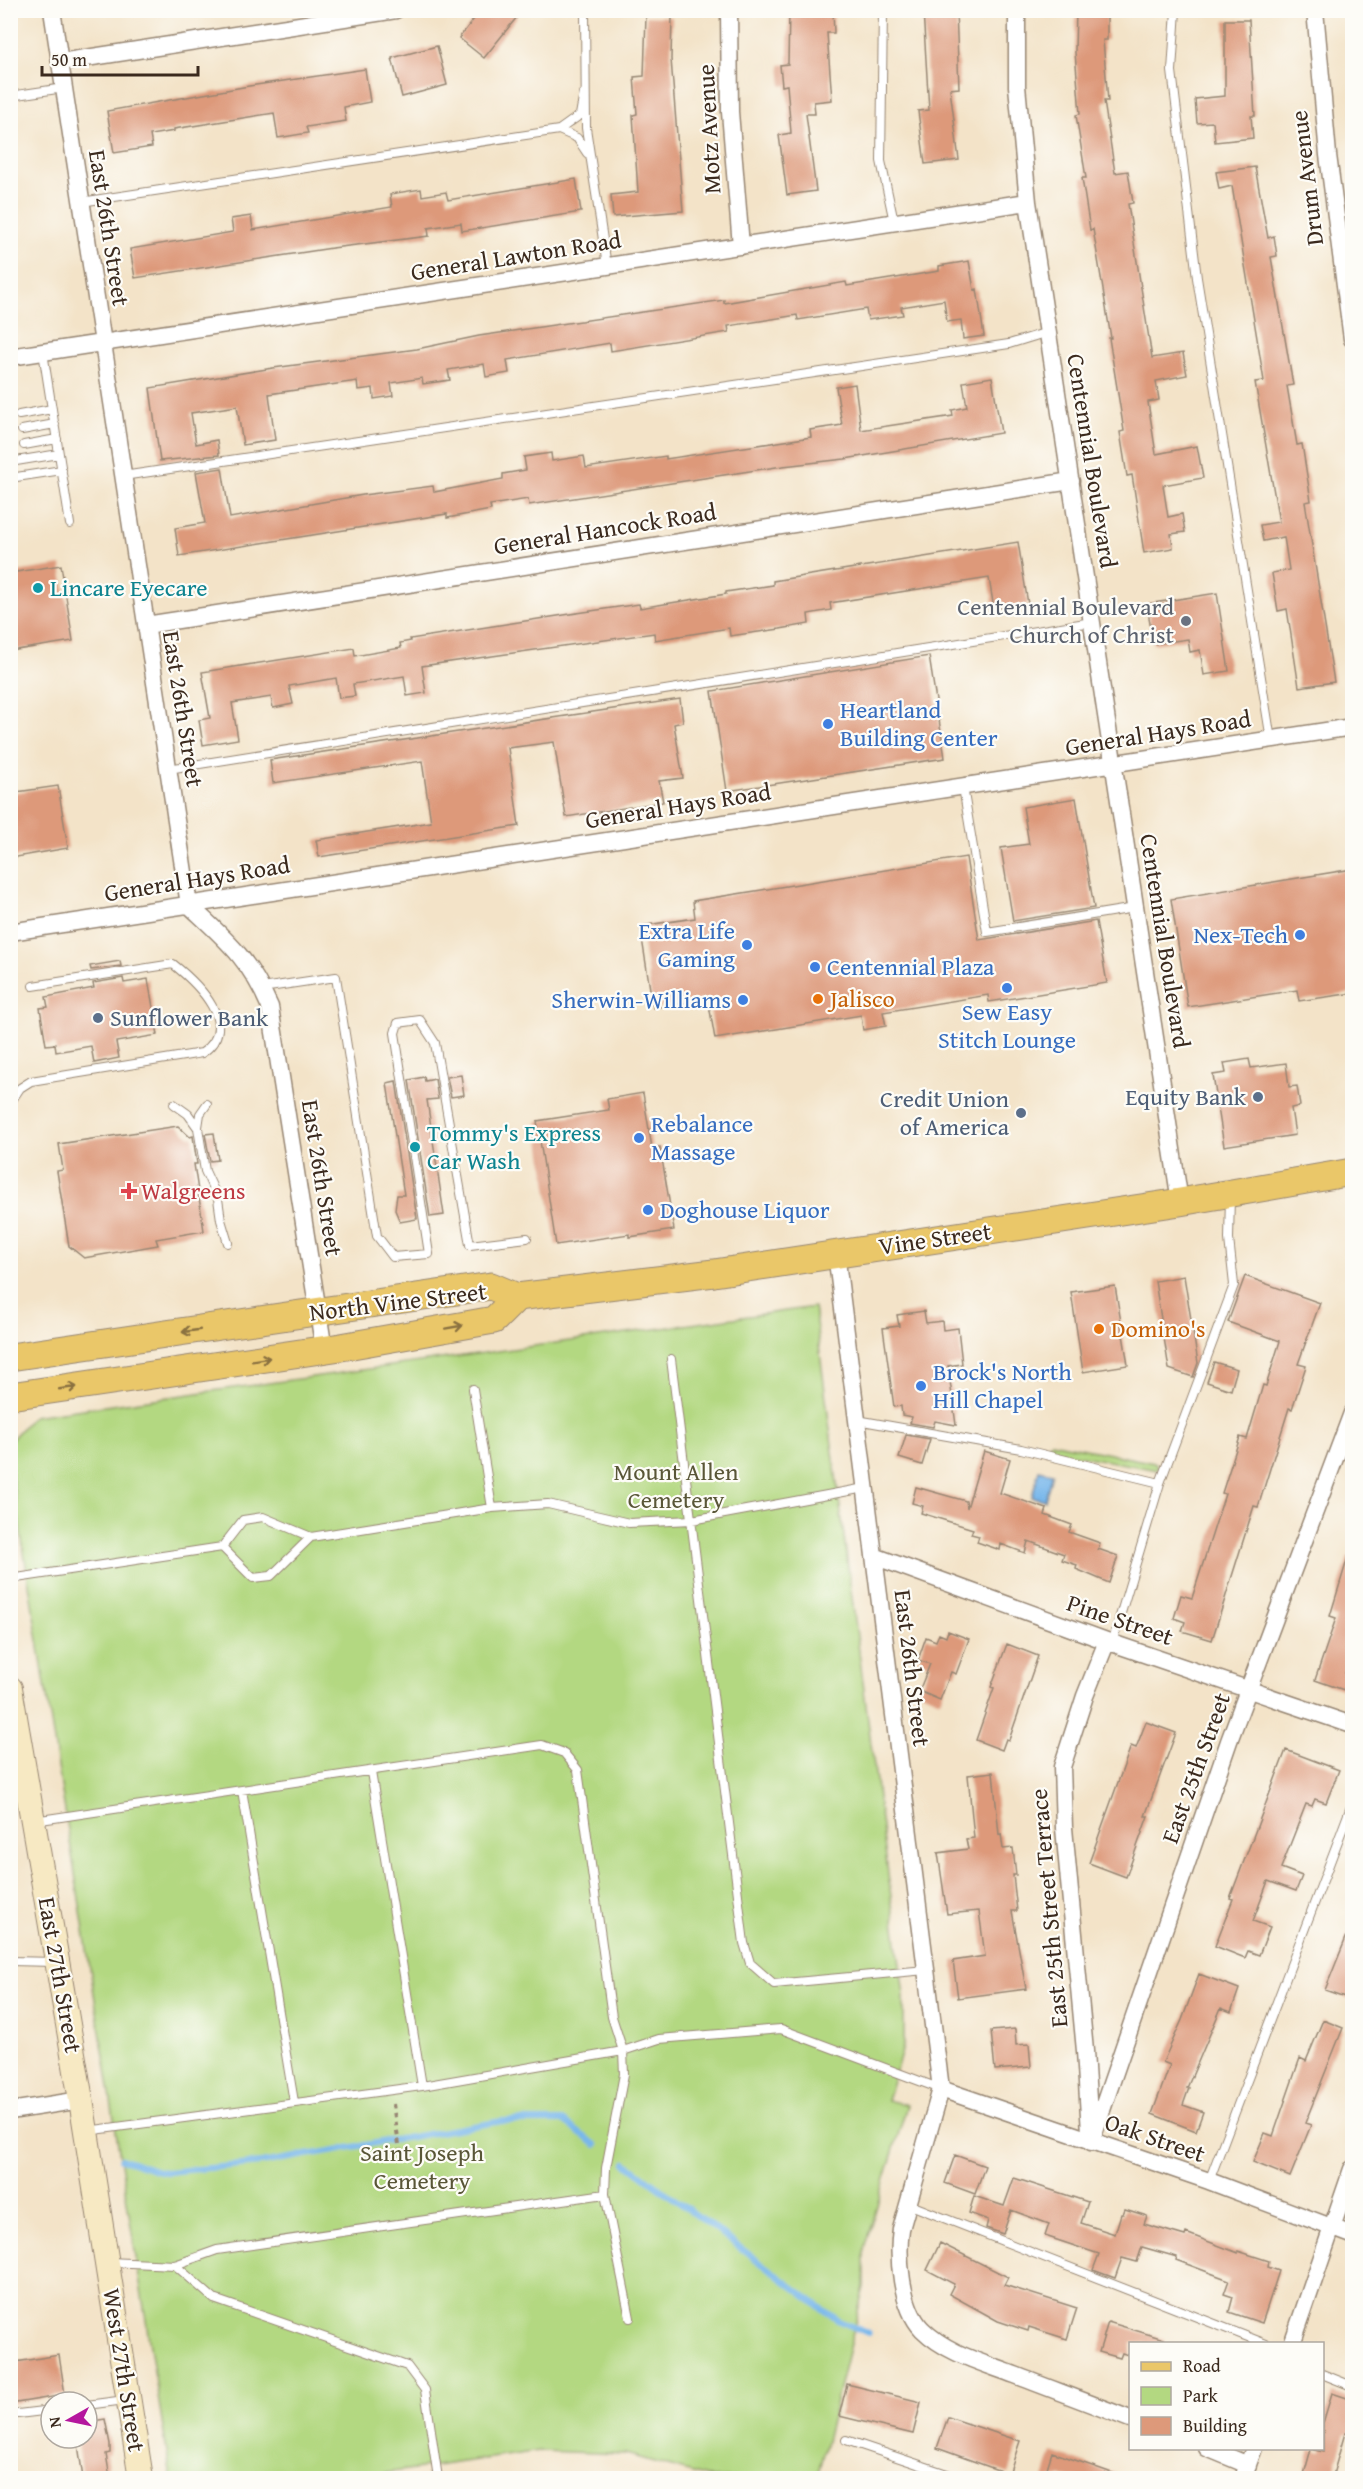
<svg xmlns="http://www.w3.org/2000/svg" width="1363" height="2489" font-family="'Gentium Book Plus',serif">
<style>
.green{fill:#b3d881;stroke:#778150;stroke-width:1.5}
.water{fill:#78b7eb;stroke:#5a7084;stroke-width:1.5}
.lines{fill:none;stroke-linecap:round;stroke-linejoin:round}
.stream{stroke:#78b7eb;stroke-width:6}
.building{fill:#dd997a}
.lane-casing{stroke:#978673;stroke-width:10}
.street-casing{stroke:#978673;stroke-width:19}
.secondary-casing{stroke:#978673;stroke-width:26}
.primary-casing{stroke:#978673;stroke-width:29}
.path{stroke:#978673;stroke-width:4;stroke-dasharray:4.5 4.5;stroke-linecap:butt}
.lane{stroke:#fff;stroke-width:8}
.street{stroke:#fff;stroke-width:16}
.secondary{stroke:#f7e9c3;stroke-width:24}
.primary{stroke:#eac769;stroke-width:27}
.oneway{stroke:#8a7140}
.culture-dot{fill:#0f9aa8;stroke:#fdfcf7;stroke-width:2}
.worship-dot{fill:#6b7280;stroke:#fdfcf7;stroke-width:2}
.shop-dot{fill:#3f7fe0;stroke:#fdfcf7;stroke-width:2}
.food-dot{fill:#e8710a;stroke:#fdfcf7;stroke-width:2}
.service-dot{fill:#5c6f8a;stroke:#fdfcf7;stroke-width:2}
.health-dot{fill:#e0444e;stroke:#fdfcf7;stroke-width:2}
.labels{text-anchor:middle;stroke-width:4.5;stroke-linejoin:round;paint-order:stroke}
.street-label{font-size:24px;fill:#3b2a1e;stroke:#fdfcf7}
.culture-label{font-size:24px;fill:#0d838f;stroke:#fdfcf7;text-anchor:start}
.worship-label{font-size:24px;fill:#5b616d;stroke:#fdfcf7;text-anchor:end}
.shop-label{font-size:24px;fill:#366cbe;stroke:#fdfcf7;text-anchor:start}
.food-label{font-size:24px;fill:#c56008;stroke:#fdfcf7;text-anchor:start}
.service-label{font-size:24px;fill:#4e5e75;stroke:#fdfcf7;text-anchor:end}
.health-label{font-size:24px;fill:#be3a42;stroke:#fdfcf7;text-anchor:start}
.park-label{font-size:24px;fill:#595637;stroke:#fdfcf7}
</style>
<rect width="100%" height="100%" fill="#fdfcf7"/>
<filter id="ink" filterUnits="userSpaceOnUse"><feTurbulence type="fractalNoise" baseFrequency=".0167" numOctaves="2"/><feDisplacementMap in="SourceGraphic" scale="12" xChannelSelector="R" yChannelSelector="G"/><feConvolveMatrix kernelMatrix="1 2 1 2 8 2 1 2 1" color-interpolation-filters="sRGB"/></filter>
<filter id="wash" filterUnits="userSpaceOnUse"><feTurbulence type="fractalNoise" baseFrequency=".008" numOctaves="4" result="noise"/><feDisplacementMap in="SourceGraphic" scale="24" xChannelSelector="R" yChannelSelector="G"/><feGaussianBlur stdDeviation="1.35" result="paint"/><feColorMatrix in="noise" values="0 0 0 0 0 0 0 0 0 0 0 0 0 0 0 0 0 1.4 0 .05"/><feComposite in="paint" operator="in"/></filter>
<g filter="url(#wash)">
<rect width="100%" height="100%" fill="#f3e3c8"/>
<path class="green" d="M814,1307L904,1996V2044L887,2100L907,2105L864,2249V2287L817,2478H710L626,2454L539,2451L351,2478H171L11,1471L10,1441L33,1416Z
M1051,1442L1154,1463L1158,1466L1157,1470L1049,1450V1444Z"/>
<path class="water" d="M1039,1470L1052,1473L1045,1500L1032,1497Z"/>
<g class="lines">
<path class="stream" d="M121,2159C138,2162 151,2171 167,2172L261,2163L502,2121H563L596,2145
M626,2163L839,2321L868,2333"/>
</g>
<g id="blocks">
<path class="building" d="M481,10H508L517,17L484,58L459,38Z
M789,10H833L834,33H827L832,100L814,102L815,114H806L816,191L787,195L779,135L791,133L787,85L782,86L780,65L788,64Z
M923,10H956L959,88L950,89L959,160L925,164L918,111L929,110Z
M1076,10H1107V40H1103L1108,101H1104L1115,173L1128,171L1133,203L1128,204L1152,358L1183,353L1187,375L1156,381L1159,400L1148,402L1156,454L1197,446L1203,478L1163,485L1168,517L1182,514L1185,532L1171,534L1173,548L1144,553L1132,475L1127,476L1120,432L1124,431L1109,338H1111L1093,229L1090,230L1082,178H1086L1076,115L1080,114L1075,52Z
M646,16L672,17L671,59L683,211L613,217L611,195L638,192L633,115L637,114L634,77L644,76Z
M1225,20H1249L1255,116H1251L1253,138L1215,142L1213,122L1197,123L1195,99L1225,96Z
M437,46L447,85L402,97L392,58Z
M365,69L370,102L344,107L346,121L306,127L308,133L278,138L274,113L174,129V131L150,135L152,147L114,153L107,111L249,86Z
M1255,167L1268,238L1274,236L1277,256L1271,257L1293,385L1287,386L1297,445L1302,444L1311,501L1305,502L1334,682L1299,687L1287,609L1278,611L1272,573L1289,570L1284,537L1263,541L1260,525L1279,522L1255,382L1264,381L1232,186L1219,189L1216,172Z
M576,179L581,212L462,231L461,223L428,228L429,236L332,248L135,278L130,249L233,232L231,219L251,216L253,230L392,207L390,194L421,189L422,196L446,192L448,200Z
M969,261L974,290L977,289L984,336L963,339L961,320L947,322L944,300L901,307L903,315L868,320L866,309L798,320L797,315L728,326L729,332L611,351L610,343L507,360L509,373L486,377L484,364L448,370L450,380L423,384L422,378L391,383L393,396L374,399L373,388L358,390L357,381L269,394L275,440L243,445L237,406L191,413L196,444L217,440L219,455L160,461L150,388L273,368L417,349L479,336L724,300V303L846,282L847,286L939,271V266Z
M992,377L1001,433L845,459L783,466L529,505L528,499L490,505L491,510L447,518V514L179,556L175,528L205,523L196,472L222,468L230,518L363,495L433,486L434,492L503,479V474L526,470L524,457L551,453L552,461L584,456L586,468L666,456V459L811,437L810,430L842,425L836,387L855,384L861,430L953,416L952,410L967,407L963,382Z
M1018,542L1028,604L994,609L989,578L830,603L831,610L808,614L809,624L780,629L730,636L729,628L655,640L654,633L422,666L426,693L407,696L404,676L353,684L355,696L339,698L336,678L289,686L293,704L273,708L271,697L232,703L238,739L203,745L199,720L210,718L202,672L354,648L355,656L401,648L400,643L411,641L410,639L577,613L639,604L640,608L726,594V592L773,585V581Z
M61,565L73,641L10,651V573Z
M1217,593L1229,671L1204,675L1200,650L1190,652L1188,639L1153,644L1147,604Z
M929,656L945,758L727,791L712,691Z
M680,699L683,722L674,724L683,778L659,781L663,802L566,817L554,742L508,748L519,826L319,857L316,840L431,822L422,761L273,783L270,760Z
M58,786L68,848L10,858V793Z
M1076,798L1094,908L1013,921L1001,848L1029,844L1023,807Z
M966,857L979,940L1096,921L1107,983L989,1002L988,995L883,1012L886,1026L863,1030L861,1015L715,1039L708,999L653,1008L640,926L695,918L693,901Z
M1353,869V993L1299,1001L1297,990L1188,1007L1171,899Z
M120,961L121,966L91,970L90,966Z
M123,978L124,983L148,979L158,1035L116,1042L119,1058L94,1063L91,1046L56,1052L55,1044L46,1045L40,1008L48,1007L46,997L94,988L93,983Z
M1249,1059L1251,1068L1286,1063L1289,1087L1297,1086L1300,1106L1291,1108L1295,1135L1224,1146L1213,1075L1226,1073L1224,1063Z
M461,1075L464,1095L451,1097L447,1077Z
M424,1077L425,1081L435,1079L438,1099L427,1100L444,1215L430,1217L409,1080Z
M396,1081L417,1219L400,1222L395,1210L397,1195H404L387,1083Z
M643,1093L652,1148L660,1147L674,1230L629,1237V1234L556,1245L537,1121L609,1110L607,1099Z
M178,1126L190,1137L193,1136L197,1164H194L204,1231L156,1239L158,1245L84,1258L69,1246L57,1171L63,1170L59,1144Z
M214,1133L218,1160L210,1161L205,1134Z
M1184,1276L1198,1363L1193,1377L1169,1369L1155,1281Z
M1245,1276L1320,1303L1298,1364L1306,1366L1292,1409L1289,1408L1258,1507L1254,1506L1212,1640L1182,1631L1185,1622L1174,1618L1181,1595L1192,1598L1225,1494L1222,1493L1240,1437L1247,1439L1263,1385L1266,1386L1280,1341L1228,1322Z
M1115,1286L1128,1365L1083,1372L1071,1292Z
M924,1311L926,1323L942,1321L943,1330L958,1328L962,1364L948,1366L956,1425L935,1421L933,1427L910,1423L912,1417L902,1415L901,1406L894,1407L883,1328L899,1326L897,1315Z
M1214,1362L1237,1369L1231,1390L1207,1382Z
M906,1435L930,1439L922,1465L899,1458Z
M984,1451L1010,1459L1000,1493L1047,1509L1045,1515L1072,1525L1069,1532L1100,1543L1098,1549L1118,1556L1109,1583L1076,1569L1077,1565L1062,1560L1064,1554L1028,1541L1025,1553L1001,1544L1000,1550L977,1542L979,1536L971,1534L973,1529L921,1513L923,1506L912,1503L916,1487L966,1501L967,1508Z
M1348,1557H1353V1649L1345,1673L1349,1674L1344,1690L1315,1680L1336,1618L1330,1616Z
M948,1631L969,1639L956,1674L951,1672L940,1700L919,1691L930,1664L918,1660L926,1637L936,1641L939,1634L946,1637Z
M1007,1644L1038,1656L1009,1740L1006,1739L1002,1750L976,1740L994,1688L991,1687Z
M1146,1722L1176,1733L1145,1816H1148L1126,1877L1089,1863L1131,1746L1136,1748Z
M1286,1750L1339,1770L1326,1803L1315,1799L1312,1806L1306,1804L1281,1868L1302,1876L1296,1891L1268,1881L1253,1921L1270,1927L1259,1955L1248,1951L1245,1958L1215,1946L1233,1899L1230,1898Z
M993,1772L999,1835L1001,1834L1003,1849L1013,1848L1016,1875H1013L1017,1911H1012L1026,1989L958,1998L953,1961L985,1956L979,1911L947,1914L938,1853L968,1849L966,1839L974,1838L968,1775Z
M1352,1923H1353V2000L1325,1990Z
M1199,1974L1239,1989L1231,2012L1221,2008L1187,2088H1189L1183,2105L1203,2112L1196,2131L1152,2114L1170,2065L1163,2062L1182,2020Z
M1323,2020L1343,2028L1305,2123L1311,2125L1290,2177L1253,2162L1265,2133L1273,2136L1300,2058L1306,2061Z
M1015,2029L1016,2045L1029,2044L1031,2067L995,2070L991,2031Z
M955,2155L985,2166L975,2194L945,2183Z
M1014,2178L1088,2202L1081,2223L1115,2234L1121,2214H1123L1125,2209L1147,2216L1144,2224L1185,2236L1186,2233L1238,2253V2251L1269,2261L1268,2267L1279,2271L1262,2323L1229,2312L1233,2297L1224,2294L1229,2280L1176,2260L1177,2257L1142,2247L1137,2262L1122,2258L1115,2278L1093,2270L1099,2254L1045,2236L1049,2224L1011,2210L1003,2234L986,2228L988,2220L969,2213L974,2196L1004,2206Z
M940,2243L1008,2277L1004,2285L1077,2308L1067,2339L1029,2327L1028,2331L998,2321L949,2294L954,2284L927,2270Z
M1108,2322L1164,2339V2343H1131V2356L1122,2353L1120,2358L1099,2352Z
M59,2355L65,2395L10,2404V2363Z
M847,2384L921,2402L913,2434L839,2416Z
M1332,2393L1353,2400V2435L1345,2433L1332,2478H1303L1311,2449L1323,2452V2423Z
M948,2417L1020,2441L1009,2474L937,2448Z
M105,2419L110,2444V2453L106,2454L110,2478H83L77,2438H87V2422Z
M1052,2452L1121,2476V2478H1044Z"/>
</g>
</g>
<g filter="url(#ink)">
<use href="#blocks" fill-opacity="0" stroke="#978673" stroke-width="1.5"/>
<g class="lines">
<defs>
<path id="lane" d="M585,10L586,128L607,266
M883,10L881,161L894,222
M1176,10L1172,71L1197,278L1271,740
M10,15L12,26L10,27
M10,96L64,88
M559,130L577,138L587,153
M81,202L559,130L580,115L584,93
M10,245L13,262L10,276
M43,352L70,524
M19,415L52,409
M22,430L55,424
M24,445L57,439
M10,462L59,454
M123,476L1009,344L1048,332
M10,478L62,470
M168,769L1092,622
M963,787L987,932L1135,908
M262,988L336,977L377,1236L393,1257L429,1254L395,1033L398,1023L420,1020L435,1043L470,1245L527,1238
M10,1103L20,1088L31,1081L202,1053C242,1026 198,984 173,964L33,986
M174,1104L188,1114L198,1128L205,1171L218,1199L221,1220L228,1243
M198,1127L200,1114L207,1104
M671,1359L744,1943L750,1963L774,1984L926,1970
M473,1389L492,1508
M857,1420L1021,1449L1160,1483
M222,1547L253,1578L271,1576L311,1537
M10,1579L222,1547L243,1520L263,1517L311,1537L492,1508L548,1504L629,1523L692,1520L865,1488
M1112,1643L1160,1483L1234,1285L1229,1239L1230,1196
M371,1772L422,2086
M242,1790L294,2102
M34,1821L542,1745L564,1753L578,1770L612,2017L623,2051L624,2074L606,2168L605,2194L630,2318
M10,1961L55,1962
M87,2131L422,2086L623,2051L659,2039L781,2029L941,2089
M1209,2181L1352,1804
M908,2204L1266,2344
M108,2262L175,2265L217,2250L605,2194
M175,2265L214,2299L407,2366L425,2390L438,2478
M1322,2374L1352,2386
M87,2405L125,2400
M10,2415L51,2410
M846,2440L959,2478"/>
<path id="street" d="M52,10L189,905C226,940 249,958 270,1007L324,1350
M729,10L730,112L741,246
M1017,10V86L1028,202L1180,1202
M1315,10L1328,155L1352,339
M60,62L396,10
M10,357L1028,202
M146,625L1071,481
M10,932L1352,727
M836,1253L941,2089L901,2229C897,2257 901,2307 922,2329C947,2354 984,2363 1015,2375C1054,2390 1092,2404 1130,2419
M874,1556L1112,1643L1352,1725
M941,2089L1209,2181L1352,2235
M10,2111L81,2100
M1090,2132L1085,2051L1064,1828L1062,1767L1085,1696L1107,1641
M1091,2142L1229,1741L1352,1413
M1292,2344L1352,2169
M1207,2448L1248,2465
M1243,2478L1254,2448"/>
<path id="secondary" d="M10,1688L81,2100L141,2478"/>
<path id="primary" d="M517,1297L714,1273L1180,1202L1352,1172
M10,1357L491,1286L517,1297
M10,1396L341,1347L494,1320L517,1297"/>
</defs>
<use href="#lane" class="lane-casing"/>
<use href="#street" class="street-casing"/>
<use href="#secondary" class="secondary-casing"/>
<use href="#primary" class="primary-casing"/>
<path class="path" d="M393,2104L401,2158"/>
<use href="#lane" class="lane"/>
<use href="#street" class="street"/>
<use href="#secondary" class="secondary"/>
<use href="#primary" class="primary"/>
</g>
<defs><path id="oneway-shaft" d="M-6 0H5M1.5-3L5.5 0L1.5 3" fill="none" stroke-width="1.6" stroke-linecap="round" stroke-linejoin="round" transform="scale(1.5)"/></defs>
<g class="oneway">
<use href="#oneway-shaft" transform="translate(454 1327) rotate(-10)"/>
<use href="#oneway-shaft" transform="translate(191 1331) rotate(172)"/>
<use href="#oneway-shaft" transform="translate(261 1359) rotate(-9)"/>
<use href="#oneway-shaft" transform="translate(68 1388) rotate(-8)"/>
</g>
</g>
<g class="culture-dot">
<circle cx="38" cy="588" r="6"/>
<circle cx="415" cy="1147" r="6"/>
</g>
<circle class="worship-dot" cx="1186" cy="621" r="6"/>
<g class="shop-dot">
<circle cx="828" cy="724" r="6"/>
<circle cx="1300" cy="935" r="6"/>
<circle cx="747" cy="945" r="6"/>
<circle cx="815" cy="967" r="6"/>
<circle cx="1007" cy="988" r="6"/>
<circle cx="743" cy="1000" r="6"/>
<circle cx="639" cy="1138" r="6"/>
<circle cx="648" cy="1210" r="6"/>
<circle cx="921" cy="1386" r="6"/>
</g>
<g class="food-dot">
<circle cx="818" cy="999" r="6"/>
<circle cx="1099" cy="1329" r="6"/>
</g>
<g class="service-dot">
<circle cx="98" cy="1018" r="6"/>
<circle cx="1258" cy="1097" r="6"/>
<circle cx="1021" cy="1113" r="6"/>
</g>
<path class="health-dot" d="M126 1182h6v6h6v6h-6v6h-6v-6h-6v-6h6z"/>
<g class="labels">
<g class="street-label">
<text transform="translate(709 129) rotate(-93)" y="8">Motz Avenue</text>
<text transform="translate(1307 178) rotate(-97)" y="8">Drum Avenue</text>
<text transform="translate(109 228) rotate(81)" y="8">East 26th Street</text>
<text transform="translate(516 256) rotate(-9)" y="8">General Lawton Road</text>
<text transform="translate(1092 461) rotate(81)" y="8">Centennial Boulevard</text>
<text transform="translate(605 529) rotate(-9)" y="8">General Hancock Road</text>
<text transform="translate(183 709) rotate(81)" y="8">East 26th Street</text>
<text transform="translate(1158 733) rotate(-9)" y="8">General Hays Road</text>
<text transform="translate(678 806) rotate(-9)" y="8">General Hays Road</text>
<text transform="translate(197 879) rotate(-9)" y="8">General Hays Road</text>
<text transform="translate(1165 941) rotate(81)" y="8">Centennial Boulevard</text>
<text transform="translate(322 1178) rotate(81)" y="8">East 26th Street</text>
<text transform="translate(935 1239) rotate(-8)" y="8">Vine Street</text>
<text transform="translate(398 1302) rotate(-7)" y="8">North Vine Street</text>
<text transform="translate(1120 1620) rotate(19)" y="8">Pine Street</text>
<text transform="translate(912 1668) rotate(83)" y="8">East 26th Street</text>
<text transform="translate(1196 1768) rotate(-70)" y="8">East 25th Street</text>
<text transform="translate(1049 1908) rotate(-95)" y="8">East 25th Street Terrace</text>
<text transform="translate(60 1975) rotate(80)" y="8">East 27th Street</text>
<text transform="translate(1155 2138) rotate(19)" y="8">Oak Street</text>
<text transform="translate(124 2370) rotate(81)" y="8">West 27th Street</text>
</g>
<g class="culture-label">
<text x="50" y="596">Lincare Eyecare</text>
<text x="427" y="1141">Tommy's Express<tspan x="427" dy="28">Car Wash</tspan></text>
</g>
<g class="worship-label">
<text x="1174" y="615">Centennial Boulevard<tspan x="1174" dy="28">Church of Christ</tspan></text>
</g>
<g class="shop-label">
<text x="840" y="718">Heartland<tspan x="840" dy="28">Building Center</tspan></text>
<text x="735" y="939" text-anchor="end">Extra Life<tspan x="735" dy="28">Gaming</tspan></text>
<text x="1288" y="943" text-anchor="end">Nex-Tech</text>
<text x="827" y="975">Centennial Plaza</text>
<text x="731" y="1008" text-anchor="end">Sherwin-Williams</text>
<text x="1007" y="1020" text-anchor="middle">Sew Easy<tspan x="1007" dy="28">Stitch Lounge</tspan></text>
<text x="651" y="1132">Rebalance<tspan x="651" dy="28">Massage</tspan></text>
<text x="660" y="1218">Doghouse Liquor</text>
<text x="933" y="1380">Brock's North<tspan x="933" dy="28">Hill Chapel</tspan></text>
</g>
<g class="food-label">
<text x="830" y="1007">Jalisco</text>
<text x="1111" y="1337">Domino's</text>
</g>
<g class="service-label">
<text x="110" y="1026" text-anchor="start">Sunflower Bank</text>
<text x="1246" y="1105">Equity Bank</text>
<text x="1009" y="1107">Credit Union<tspan x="1009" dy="28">of America</tspan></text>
</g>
<g class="health-label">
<text x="141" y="1199">Walgreens</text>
</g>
<g class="park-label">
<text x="676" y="1480">Mount Allen<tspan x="676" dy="28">Cemetery</tspan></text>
<text x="422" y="2161">Saint Joseph<tspan x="422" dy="28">Cemetery</tspan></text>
</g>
</g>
<rect width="1363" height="2489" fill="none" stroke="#fdfcf7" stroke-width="36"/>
<rect x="1129" y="2342" width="195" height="108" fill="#fdfcf7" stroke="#afa8a0" stroke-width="1.5"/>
<rect x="1141" y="2362" width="30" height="9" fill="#eac769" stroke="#afa8a0" stroke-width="1.5"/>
<text x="1183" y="2372" font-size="18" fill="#3b2a1e">Road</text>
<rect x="1141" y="2387" width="30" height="18" fill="#b3d881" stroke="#afa8a0" stroke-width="1.5"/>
<text x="1183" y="2402" font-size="18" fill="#3b2a1e">Park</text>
<rect x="1141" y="2417" width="30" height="18" fill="#dd997a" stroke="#afa8a0" stroke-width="1.5"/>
<text x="1183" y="2432" font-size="18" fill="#3b2a1e">Building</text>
<g transform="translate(69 2420) rotate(261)"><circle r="28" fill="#fdfcf7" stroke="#afa8a0" stroke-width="1.5"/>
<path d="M0-4.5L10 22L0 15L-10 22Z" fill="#b5179e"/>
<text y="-9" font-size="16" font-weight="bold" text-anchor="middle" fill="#3b2a1e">N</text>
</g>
<path d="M42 66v9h156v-9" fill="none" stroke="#3b2a1e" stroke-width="3"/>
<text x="51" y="66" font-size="18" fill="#3b2a1e" stroke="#fdfcf7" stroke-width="4.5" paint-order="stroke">50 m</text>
</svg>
